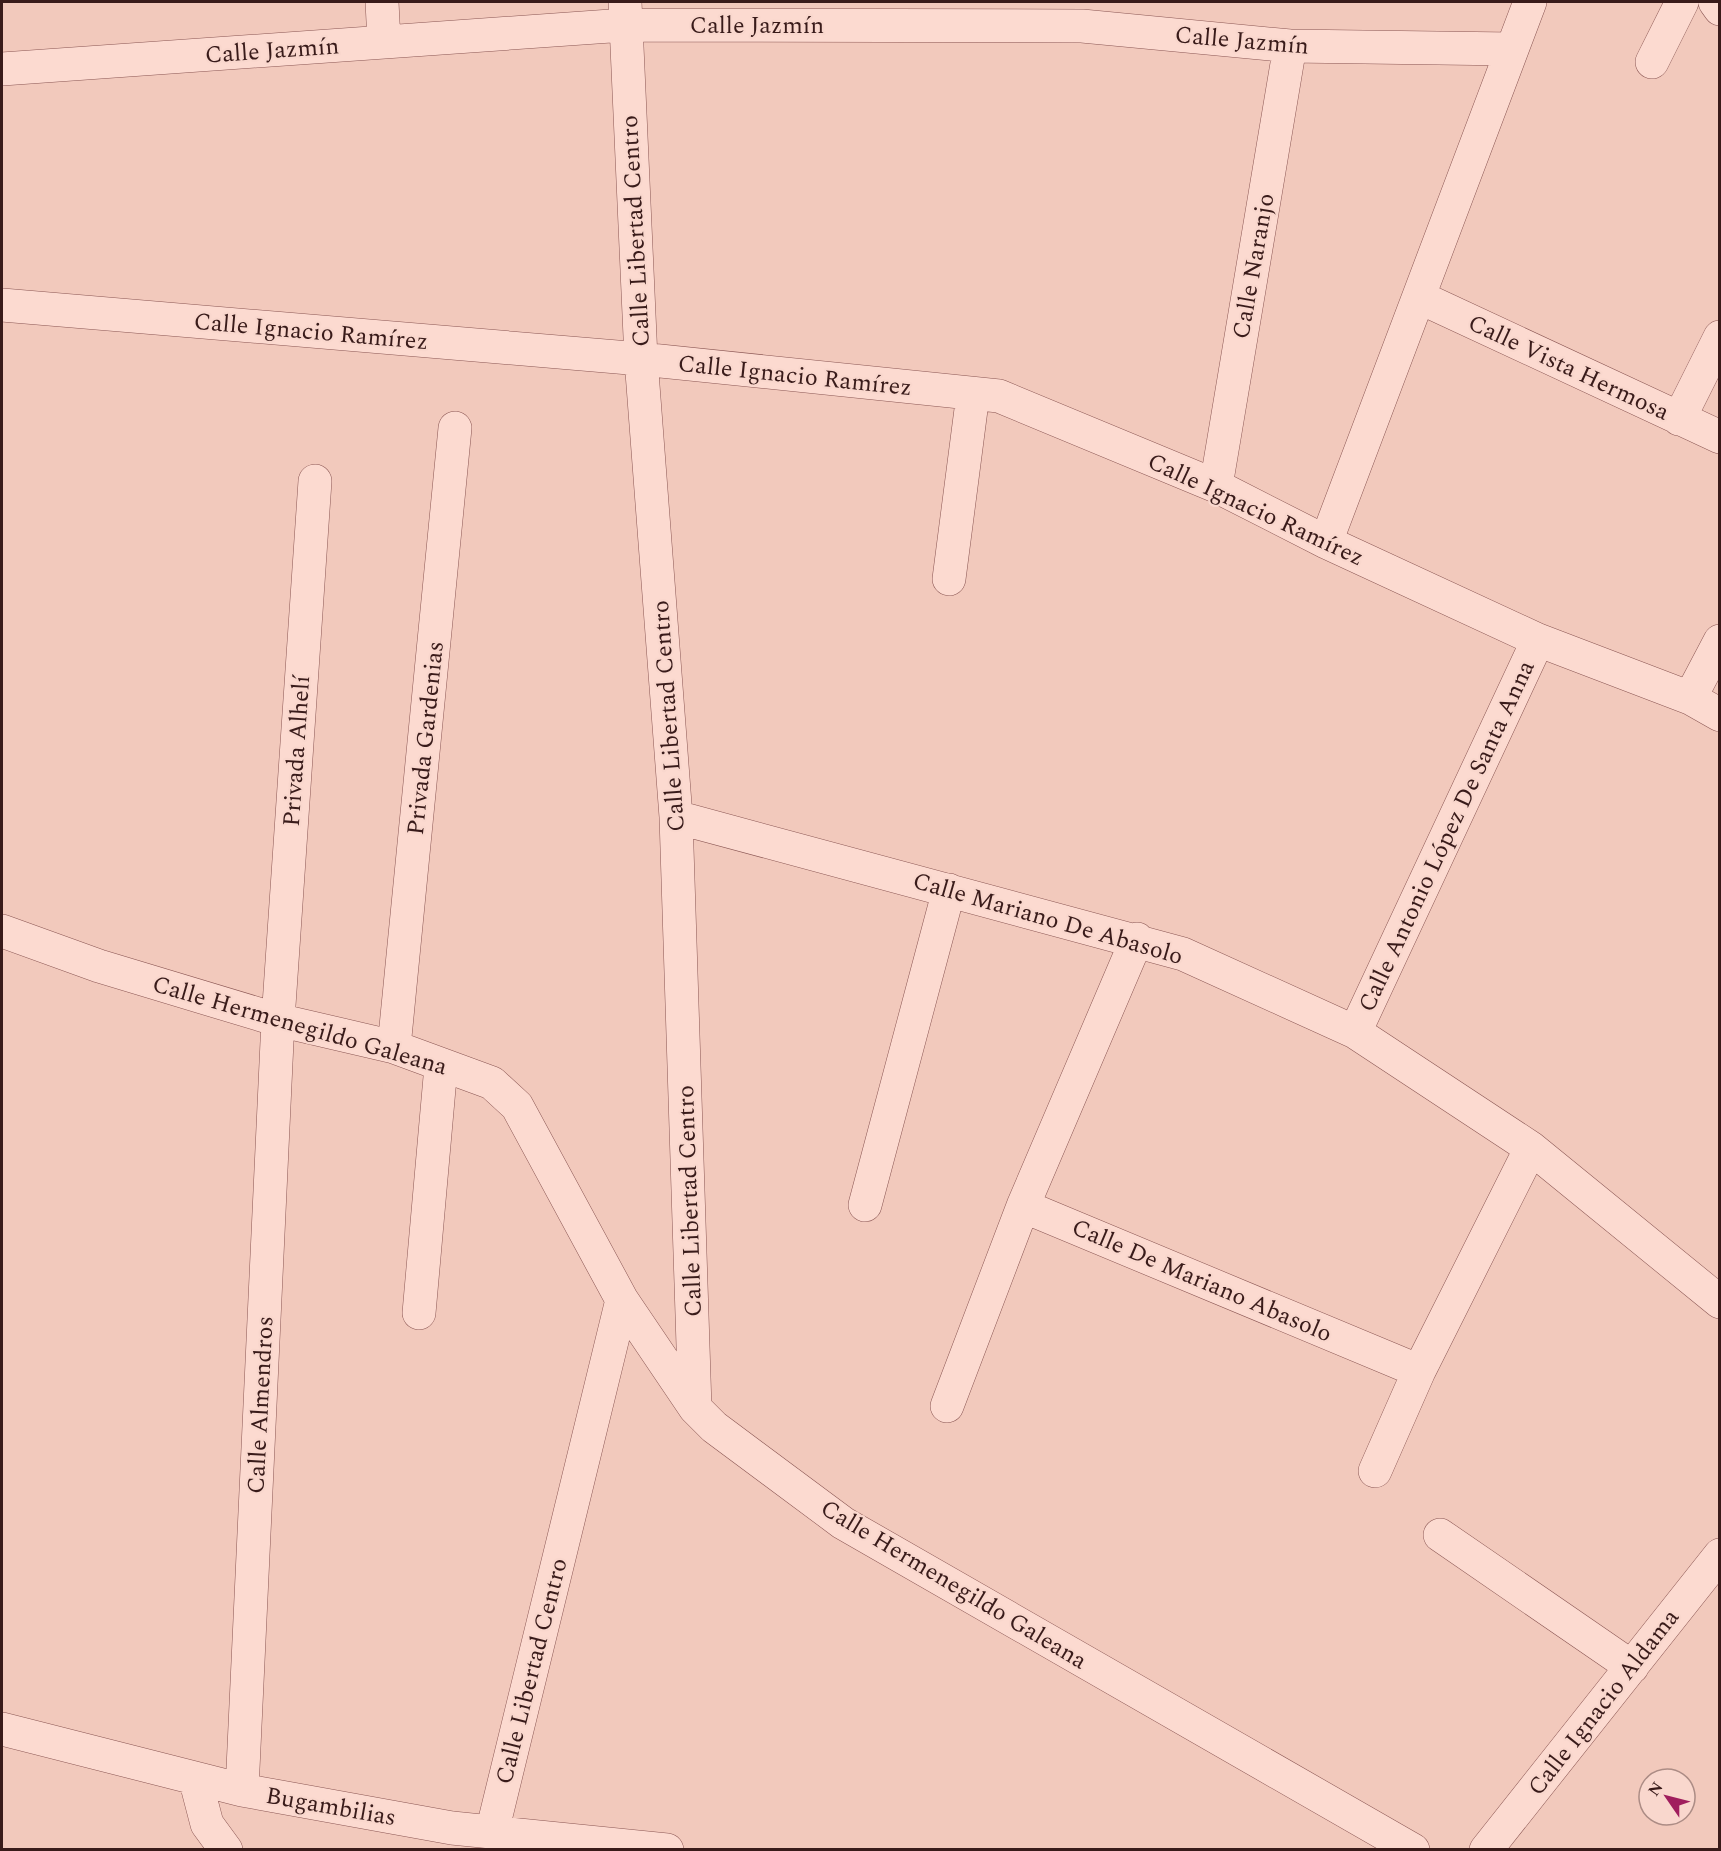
<svg xmlns="http://www.w3.org/2000/svg" width="1721" height="1851" font-family="Spectral,serif">
<style>
.lines{fill:none;stroke-linecap:round;stroke-linejoin:round}
.minor-casing{stroke:#8b5754;stroke-width:34}
.minor{stroke:#fcdad0;stroke-width:33}
.labels{text-anchor:middle;stroke-width:4.5;stroke-linejoin:round;paint-order:stroke}
.street-label{font-size:24px;fill:#391b1a;stroke:#f9d7cd}
</style>
<rect width="100%" height="100%" fill="#f2c9bc"/>
<g class="lines">
<defs>
<path id="minor" d="M382,2L384,41
M625,2L641,359L676,817L695,1408
M1715,2L1720,9
M1652,62L1682,2
M2,69L625,25L1082,26L1290,46L1512,49
M1419,297L1720,437
M2,305L641,359L999,396L1216,486L1326,542L1538,640L1690,698L1720,715
M1679,419L1720,337
M1216,486L1290,46
M1326,542L1530,2
M949,579L973,394
M1690,698L1720,641
M676,817L1183,954L1355,1032L1531,1148L1720,1302
M2,931L99,966L278,1020L394,1047L492,1083L517,1106L622,1300L695,1408L714,1427L843,1523L1413,1850
M1355,1032L1538,640
M394,1047L455,428
M865,1205L949,890
M1023,1206L1419,1371
M419,1313L441,1066
M947,1406L1023,1206L1137,939
M1375,1471L1419,1371L1531,1148
M1440,1535L1632,1667
M2,1729L242,1790L452,1828L667,1850
M195,1778L207,1824L226,1850
M242,1790L278,1020L315,481
M492,1832L622,1300
M1486,1850L1720,1555"/>
</defs>
<use href="#minor" class="minor-casing"/>
<use href="#minor" class="minor"/>
</g>
<g class="labels">
<g class="street-label">
<text x="757" y="33">Calle Jazmín</text>
<text transform="translate(1242 40) rotate(5)" y="8">Calle Jazmín</text>
<text transform="translate(272 50) rotate(-4)" y="8">Calle Jazmín</text>
<text transform="translate(635 231) rotate(-93)" y="8">Calle Libertad Centro</text>
<text transform="translate(1253 266) rotate(-80)" y="8">Calle Naranjo</text>
<text transform="translate(311 331) rotate(5)" y="8">Calle Ignacio Ramírez</text>
<text transform="translate(1569 367) rotate(25)" y="8">Calle Vista Hermosa</text>
<text transform="translate(795 375) rotate(6)" y="8">Calle Ignacio Ramírez</text>
<text transform="translate(1256 509) rotate(25)" y="8">Calle Ignacio Ramírez</text>
<text transform="translate(668 716) rotate(-94)" y="8">Calle Libertad Centro</text>
<text transform="translate(425 738) rotate(-84)" y="8">Privada Gardenias</text>
<text transform="translate(296 751) rotate(-86)" y="8">Privada Alhelí</text>
<text transform="translate(1446 836) rotate(-65)" y="8">Calle Antonio López De Santa Anna</text>
<text transform="translate(1048 918) rotate(16)" y="8">Calle Mariano De Abasolo</text>
<text transform="translate(300 1025) rotate(16)" y="8">Calle Hermenegildo Galeana</text>
<text transform="translate(689 1201) rotate(-92)" y="8">Calle Libertad Centro</text>
<text transform="translate(1202 1280) rotate(23)" y="8">Calle De Mariano Abasolo</text>
<text transform="translate(260 1405) rotate(-87)" y="8">Calle Almendros</text>
<text transform="translate(954 1584) rotate(31)" y="8">Calle Hermenegildo Galeana</text>
<text transform="translate(531 1671) rotate(-76)" y="8">Calle Libertad Centro</text>
<text transform="translate(1603 1702) rotate(-52)" y="8">Calle Ignacio Aldama</text>
<text transform="translate(331 1806) rotate(10)" y="8">Bugambilias</text>
</g>
</g>
<rect width="1721" height="1851" fill="none" stroke="#391b1a" stroke-width="6"/>
<g transform="translate(1667 1797) rotate(305)"><circle r="28" fill="#f9d7cd" stroke="#ac8c85" stroke-width="1.5"/>
<path d="M0-4.5L10 22L0 15L-10 22Z" fill="#a01e5d"/>
<text y="-9" font-size="16" font-weight="bold" text-anchor="middle" fill="#391b1a">N</text>
</g>
</svg>
